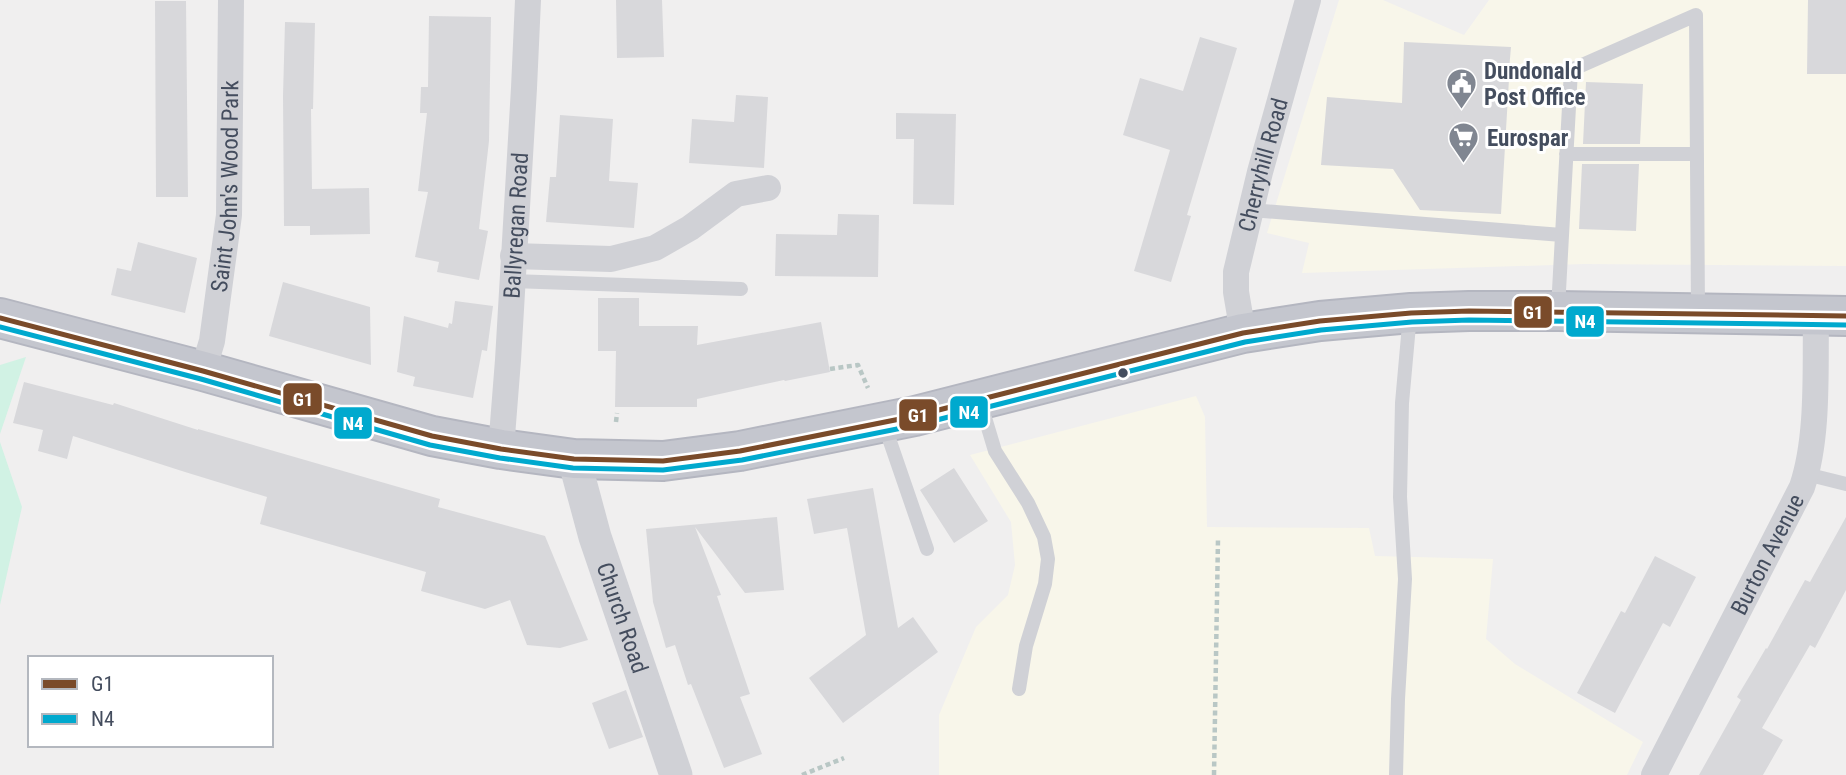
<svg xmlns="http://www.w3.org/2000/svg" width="1846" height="775" font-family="'Roboto Condensed',sans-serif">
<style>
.commercial{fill:#f8f6ea}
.green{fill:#d1f2e4}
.building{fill:#d8d8db}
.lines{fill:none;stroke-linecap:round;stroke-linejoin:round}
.trunk-casing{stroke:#b4b6c0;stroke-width:42}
.path{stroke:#b9c7c5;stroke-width:4.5;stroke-dasharray:5 3.5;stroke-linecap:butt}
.service{stroke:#d0d1d6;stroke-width:14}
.minor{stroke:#d0d1d6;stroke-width:26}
.tertiary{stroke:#d0d1d6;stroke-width:33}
.trunk{stroke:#c4c6ce;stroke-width:38}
.bus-1-casing{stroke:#fff;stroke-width:10}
.bus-2-casing{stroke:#fff;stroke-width:10}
.bus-1{stroke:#7a4b2a;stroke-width:5}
.bus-2{stroke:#00a9ce;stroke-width:5}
.bus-dot{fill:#444d5e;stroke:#fff;stroke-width:2.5}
.labels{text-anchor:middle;stroke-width:6;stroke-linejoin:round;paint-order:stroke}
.poi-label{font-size:23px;font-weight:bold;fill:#444d5e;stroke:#fff;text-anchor:start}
.street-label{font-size:23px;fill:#444d5e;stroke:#fff}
.line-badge{stroke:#fff;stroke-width:2.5}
.badge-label{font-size:19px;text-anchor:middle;font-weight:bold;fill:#fff}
</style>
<rect width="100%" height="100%" fill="#f0efef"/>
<path class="commercial" d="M1339,0H1383L1464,35L1489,0H1846V266L1584,264L1302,273L1309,243L1267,233Z
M1196,396L1205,417L1207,527L1369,528L1375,556L1493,559L1486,639L1515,664L1643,742L1627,775H939V715L976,627L1008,595L1015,565L1011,522L970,455Z"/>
<path class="green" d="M26,357L0,434V365Z
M0,442L22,507L0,605Z"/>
<path class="building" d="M616,0H662L664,57L617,58Z
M1808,0H1846V74H1807Z
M155,1H186L188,197H156Z
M429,16L491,17L489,141L479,229L488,231L479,280L437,272L439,262L415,257L428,192L418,191L427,113H420L421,87H428Z
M285,22L315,23L313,109H311L312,189L369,188L370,234L310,235V226H284L283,96Z
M1200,37L1237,48L1187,215L1191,216L1171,282L1134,271L1170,150L1123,135L1140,78L1183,91Z
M1404,42L1511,47L1509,70L1498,79H1509L1501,214L1420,210L1393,169L1321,165L1327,97L1402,103Z
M1586,82L1643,84L1640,144H1583Z
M736,95L768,97L764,168L689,163L692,119L734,122Z
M896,113L956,114L954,205L913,204L914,139H896Z
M560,115L613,119L609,181L638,183L634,228L546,222L550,177H556Z
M1582,164H1639L1636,231L1579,229Z
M838,214L879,215L878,277L775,276L776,234L837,235Z
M138,242L197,258L185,313L111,295L117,268L131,271Z
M283,282L370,307L371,365L269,336Z
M598,298H639V326H698L697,345L821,322L830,372L785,381L784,380L697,399V407H615L616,351H598Z
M455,301L493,306L487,351L482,350L473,398L413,386L415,377L397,372L404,316L448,328L449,323L452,324Z
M24,382L113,405L114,403L198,430V429L440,499L438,507L545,536L588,640L560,648L527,645L510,600L485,609L421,591L426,572L260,524L267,497L185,472L73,436L67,459L38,451L43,430L13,423Z
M954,468L988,521L954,543L920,490Z
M873,488L898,628L913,617L938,652L843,723L809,678L866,635L847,528L814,534L807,499Z
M777,517L784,590L745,593L695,527L721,595L717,596L750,694L740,697L762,754L724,768L691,684L688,685L675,645L666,648L653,602L646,529Z
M1846,517V590L1815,648L1810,645L1762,728L1783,740L1763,775H1699L1741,700L1737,697L1752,672L1766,648L1767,649L1805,580L1810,582Z
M1655,556L1696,577L1670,627L1663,623L1615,713L1577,693L1621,611L1625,613Z
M626,690L643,737L609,749L592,703Z"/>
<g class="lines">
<defs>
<path id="trunk" d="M0,318L203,371L432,436L501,449L574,459L663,461L740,451L915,416L1243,333L1320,321L1411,313L1469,311H1558L1846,316"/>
</defs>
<use href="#trunk" class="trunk-casing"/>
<path class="path" d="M830,369L858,365L868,388
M616,422L617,413
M802,775L844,758
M1214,775L1218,539"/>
<path class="service" d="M1566,154H1697
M1251,210L1562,235
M512,281L741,289
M1558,309L1571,70L1696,15L1698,311
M980,401L995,451L1028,503L1044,537L1048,559L1045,584L1026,646L1019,689
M884,424L927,549
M1806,474L1846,484
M1396,775L1398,699L1405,579L1400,497L1402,403L1410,314"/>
<g class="minor">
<path d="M513,256L611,259L655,248L690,228L736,194L768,188"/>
<path id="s1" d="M1243,333L1236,292V272L1260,172L1308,0"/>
<path id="s2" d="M203,371L212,341L229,215L231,0"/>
<path id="s3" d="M501,449L508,360L524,88L528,0"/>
<path id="s4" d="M1654,775L1802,487C1819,437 1815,369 1816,316"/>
</g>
<path class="tertiary" id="s5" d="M574,459L595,537L676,775"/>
<use href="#trunk" class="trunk"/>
<defs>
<path id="bus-1" d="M0,318L203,371L432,436L501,449L574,459L663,461L740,451L915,416L1243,333L1320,321L1411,313L1469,311L1846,316"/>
<path id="bus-2" d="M0,327L201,379L430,445L500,458L573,468L663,470L742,460L917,425L1245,342L1321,330L1412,322L1469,320L1846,325"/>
</defs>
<use href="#bus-1" class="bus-1-casing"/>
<use href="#bus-2" class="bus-2-casing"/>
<use href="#bus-1" class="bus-1"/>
<use href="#bus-2" class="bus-2"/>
</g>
<defs>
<symbol id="civic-pin" viewBox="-11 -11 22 30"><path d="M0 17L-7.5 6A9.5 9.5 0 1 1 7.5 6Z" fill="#808691" stroke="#fff"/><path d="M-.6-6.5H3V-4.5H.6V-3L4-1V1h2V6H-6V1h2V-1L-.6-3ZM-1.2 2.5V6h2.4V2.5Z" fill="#fff"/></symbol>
<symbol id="supermarket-pin" viewBox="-11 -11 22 30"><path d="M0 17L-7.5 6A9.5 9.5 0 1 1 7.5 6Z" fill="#808691" stroke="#fff"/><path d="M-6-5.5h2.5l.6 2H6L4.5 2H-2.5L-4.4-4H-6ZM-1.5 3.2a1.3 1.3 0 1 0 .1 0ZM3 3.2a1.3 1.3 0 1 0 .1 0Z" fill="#fff"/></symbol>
</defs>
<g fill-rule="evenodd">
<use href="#civic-pin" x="1444" y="66" width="35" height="47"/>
<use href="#supermarket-pin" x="1446" y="120" width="35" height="47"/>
</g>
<circle class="bus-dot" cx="1123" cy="373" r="6"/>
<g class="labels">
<g class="poi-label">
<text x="1484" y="79">Dundonald<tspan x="1484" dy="26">Post Office</tspan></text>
<text x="1487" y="146">Eurospar</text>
</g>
<g class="street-label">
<text dy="8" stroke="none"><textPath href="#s1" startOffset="172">Cherryhill Road</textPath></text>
<text dy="8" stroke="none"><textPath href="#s2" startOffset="187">Saint John's Wood Park</textPath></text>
<text dy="8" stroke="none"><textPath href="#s3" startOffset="224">Ballyregan Road</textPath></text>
<text dy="8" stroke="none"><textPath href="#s4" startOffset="248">Burton Avenue</textPath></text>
<text dy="8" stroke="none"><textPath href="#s5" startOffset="166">Church Road</textPath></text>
</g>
</g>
<g class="line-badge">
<rect x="1513" y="295" width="40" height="34" rx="7" fill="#7a4b2a"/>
<rect x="1565" y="305" width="40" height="33" rx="7" fill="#00a9ce"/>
<rect x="282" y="382" width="41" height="34" rx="7" fill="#7a4b2a"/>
<rect x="949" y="395" width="40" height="34" rx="7" fill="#00a9ce"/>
<rect x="898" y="398" width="40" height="34" rx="7" fill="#7a4b2a"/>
<rect x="333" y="406" width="40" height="34" rx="7" fill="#00a9ce"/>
</g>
<g class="badge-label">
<text x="1533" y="319">G1</text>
<text x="1585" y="328">N4</text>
<text x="303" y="406">G1</text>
<text x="969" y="419">N4</text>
<text x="918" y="422">G1</text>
<text x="353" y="430">N4</text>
</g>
<rect x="28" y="656" width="245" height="91" fill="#ffffff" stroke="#b4b8bf" stroke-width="2"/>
<rect x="42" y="679" width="35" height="10" fill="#7a4b2a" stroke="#b4b8bf" stroke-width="2"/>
<text x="91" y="691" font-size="21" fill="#444d5e">G1</text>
<rect x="42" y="714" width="35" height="10" fill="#00a9ce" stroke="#b4b8bf" stroke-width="2"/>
<text x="91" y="726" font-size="21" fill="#444d5e">N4</text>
</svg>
